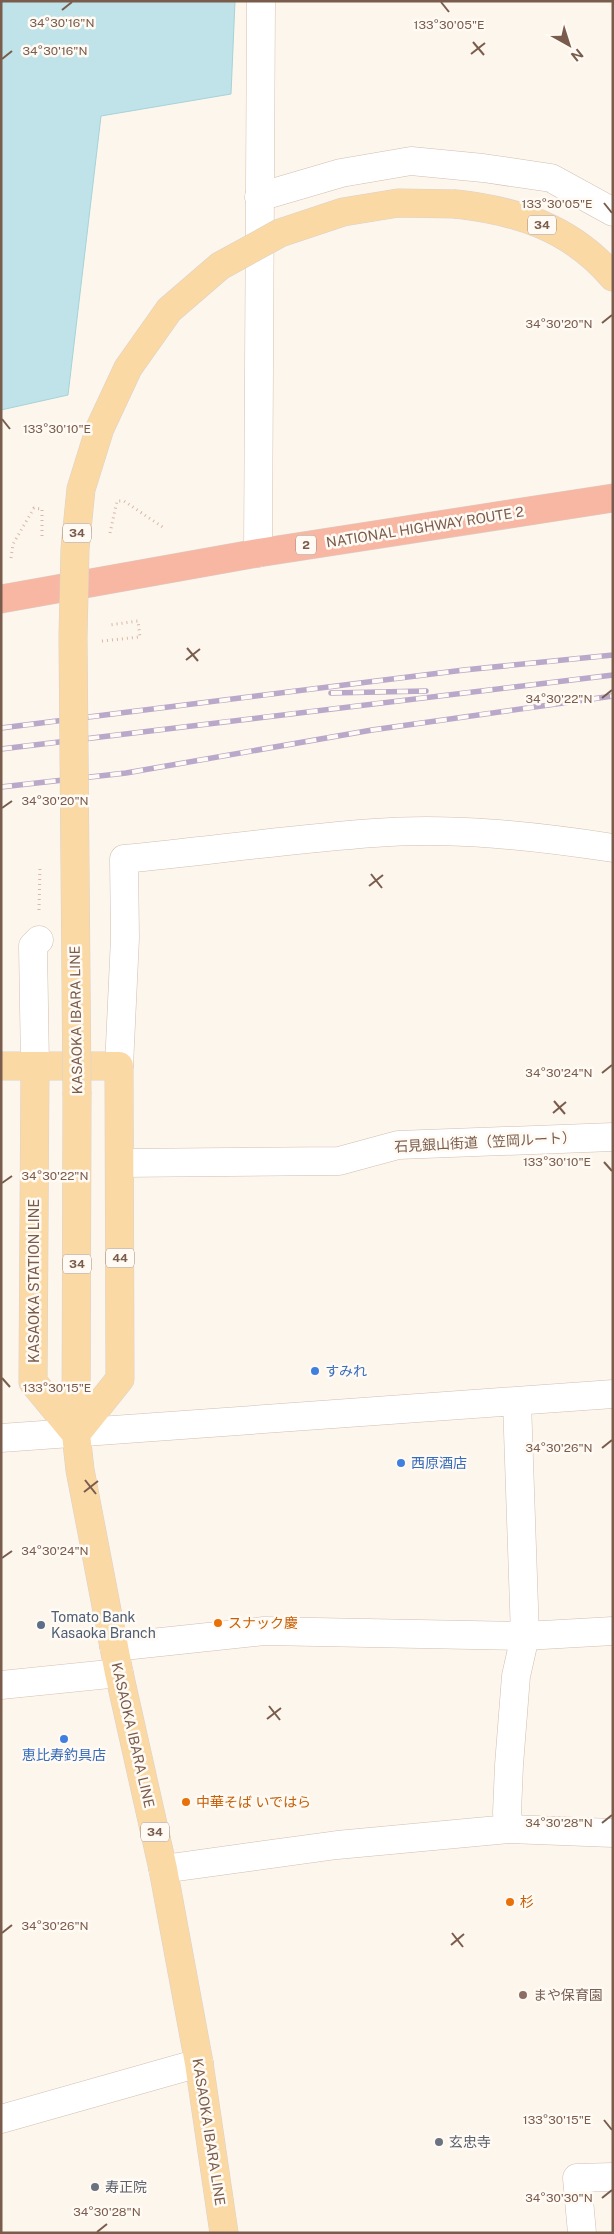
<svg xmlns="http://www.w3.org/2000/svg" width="614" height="2234" font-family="'Public Sans','Noto Sans JP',sans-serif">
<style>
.water{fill:#bfe3e8;stroke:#a5d3da}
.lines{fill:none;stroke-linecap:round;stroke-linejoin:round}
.street-casing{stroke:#d1beb0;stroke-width:29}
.secondary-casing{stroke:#d6c0b0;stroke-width:29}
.primary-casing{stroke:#dad1cd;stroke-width:29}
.highway-casing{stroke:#dad1cd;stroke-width:29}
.path{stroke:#d9b8a5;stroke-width:3;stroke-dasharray:1 4;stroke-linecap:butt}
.street{stroke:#fff;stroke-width:28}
.secondary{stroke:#fff;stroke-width:28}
.primary{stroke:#fbd9a5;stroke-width:28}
.highway{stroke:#f7b7a3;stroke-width:28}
.rail-casing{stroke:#b9a8c9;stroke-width:5.5}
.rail{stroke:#fffaf3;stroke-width:4;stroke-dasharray:11;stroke-linecap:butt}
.primary-bridge-casing{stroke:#dad1cd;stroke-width:29;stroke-linecap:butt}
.primary-bridge{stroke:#fbd9a5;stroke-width:28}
.ticks{fill:none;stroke:#7a5c4d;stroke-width:2}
.shop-dot{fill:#3f7fe0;stroke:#fffaf3;stroke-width:2}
.food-dot{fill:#e8710a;stroke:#fffaf3;stroke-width:2}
.service-dot{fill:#5c6f8a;stroke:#fffaf3;stroke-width:2}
.education-dot{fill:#8d6e63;stroke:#fffaf3;stroke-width:2}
.worship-dot{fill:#6b7280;stroke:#fffaf3;stroke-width:2}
.labels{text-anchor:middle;stroke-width:5;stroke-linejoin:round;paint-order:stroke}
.shield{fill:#fffaf3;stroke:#a28b7f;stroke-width:1}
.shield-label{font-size:12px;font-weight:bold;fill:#7a5c4d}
.street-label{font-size:14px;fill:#7a5c4d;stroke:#fffaf3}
.shop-label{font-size:14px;fill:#366cbe;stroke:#fffaf3;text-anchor:start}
.service-label{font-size:14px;fill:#4e5e75;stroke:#fffaf3;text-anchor:start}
.food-label{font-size:14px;fill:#c56008;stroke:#fffaf3;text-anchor:start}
.education-label{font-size:14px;fill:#785e54;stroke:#fffaf3;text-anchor:start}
.worship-label{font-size:14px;fill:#5b616d;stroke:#fffaf3;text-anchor:start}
.ticks-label{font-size:12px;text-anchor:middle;fill:#7a5c4d;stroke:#fffaf3;stroke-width:5;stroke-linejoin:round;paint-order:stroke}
</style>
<rect width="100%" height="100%" fill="#fdf6ec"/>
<path class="water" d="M1,1H235L231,94L101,116L68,395L1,410Z"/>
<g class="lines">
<defs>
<path id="street" d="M259,197L341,173L411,161L483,168L551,178L613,212
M35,1066L33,946L39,940
M119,1066L125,938L124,859C208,851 291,839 374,833C453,827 535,836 613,848
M120,1163L339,1161L398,1145L613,1137
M1,1438L613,1394
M114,1647L264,1631L525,1636L613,1631
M509,1829L507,1813L509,1765L516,1676L525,1636L517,1402
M163,1869L337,1845L509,1829L613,1833
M1,2119L199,2063
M582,2233L577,2178L613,2177"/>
<path id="secondary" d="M258,553L261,1
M1,1685L119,1673"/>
<path id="primary" d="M456,204C518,211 571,228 613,277
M1,1066H119L120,1379L76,1434
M35,1066L33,1382L76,1434
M77,1095L76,1434L80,1470L119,1673L163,1869L199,2063L224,2233"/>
<path id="highway" d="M1,599L258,553L613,498"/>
</defs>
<use href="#street" class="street-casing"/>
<use href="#secondary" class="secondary-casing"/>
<use href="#primary" class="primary-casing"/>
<use href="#highway" class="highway-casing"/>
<path class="path" d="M110,533L117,501H124L164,528
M11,558L13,544L34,508L42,509V540
M102,641L140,637L138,621L109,625
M39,910L40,866"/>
<use href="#street" class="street"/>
<use href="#secondary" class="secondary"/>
<use href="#primary" class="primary"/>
<use href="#highway" class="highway"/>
<defs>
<path id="rail" d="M331,693L426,691
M1,728L464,670L613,655
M1,749L613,675
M1,787L126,773L372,730L613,696"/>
</defs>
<use href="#rail" class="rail-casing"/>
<use href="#rail" class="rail"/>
<defs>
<path id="primary-bridge" d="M77,1095L73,637L75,549L81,489L100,428L128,368L169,310L220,266L280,233L343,212L398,203L456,204"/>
</defs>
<use href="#primary-bridge" class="primary-bridge-casing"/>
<use href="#primary-bridge" class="primary-bridge"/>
</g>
<path class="ticks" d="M441,2L449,12M62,10L72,2M473,42L484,55M471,54L485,43M2,59L12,51M604,203L612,213M602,323L612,315M2,419L10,429M187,648L198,661M186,660L200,649M602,698L612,690M2,808L12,801M371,874L382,888M369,886L383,875M602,1073L612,1065M554,1101L565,1114M553,1113L566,1102M604,1162L612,1171M2,1183L12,1176M2,1378L10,1387M602,1448L612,1440M85,1480L96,1494M84,1492L98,1481M2,1558L12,1551M269,1706L280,1720M267,1719L281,1708M602,1823L612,1815M2,1933L12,1925M452,1933L463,1947M451,1945L464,1934M604,2120L612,2130M602,2198L612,2190M97,2232L107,2224"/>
<g class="shop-dot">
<circle cx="315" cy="1371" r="5"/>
<circle cx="401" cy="1463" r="5"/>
<circle cx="64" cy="1739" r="5"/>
</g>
<g class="food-dot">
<circle cx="218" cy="1623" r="5"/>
<circle cx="186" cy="1802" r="5"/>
<circle cx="510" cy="1902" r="5"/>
</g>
<circle class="service-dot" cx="41" cy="1625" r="5"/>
<circle class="education-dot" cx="523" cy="1995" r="5"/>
<g class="worship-dot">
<circle cx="439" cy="2142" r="5"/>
<circle cx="95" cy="2187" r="5"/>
</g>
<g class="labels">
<g class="shield">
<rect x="528" y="215.5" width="28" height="19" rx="4"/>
<rect x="63" y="523.5" width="28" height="19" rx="4"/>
<rect x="296" y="535.5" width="20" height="19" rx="4"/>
<rect x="106" y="1248.5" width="28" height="19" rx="4"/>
<rect x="63" y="1254.5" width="28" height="19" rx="4"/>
<rect x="141" y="1822.5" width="28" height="19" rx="4"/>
</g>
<g class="shield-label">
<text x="542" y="229">34</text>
<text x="77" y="537">34</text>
<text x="306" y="549">2</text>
<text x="120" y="1262">44</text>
<text x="77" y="1268">34</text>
<text x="155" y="1836">34</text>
</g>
<g class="street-label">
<text transform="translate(425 527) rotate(-9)" y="5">NATIONAL HIGHWAY ROUTE 2</text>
<text transform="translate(76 1020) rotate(-91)" y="5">KASAOKA IBARA LINE</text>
<text transform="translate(485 1142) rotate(-3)" y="5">石見銀山街道（笠岡ルート）</text>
<text transform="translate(34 1281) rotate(-90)" y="5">KASAOKA STATION LINE</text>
<text transform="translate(133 1735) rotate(77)" y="5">KASAOKA IBARA LINE</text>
<text transform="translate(209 2132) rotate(81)" y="5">KASAOKA IBARA LINE</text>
</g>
<g class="shop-label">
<text x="325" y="1376">すみれ</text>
<text x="411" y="1468">西原酒店</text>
<text x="64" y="1760" text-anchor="middle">恵比寿釣具店</text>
</g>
<g class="service-label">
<text x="51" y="1622">Tomato Bank<tspan x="51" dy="16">Kasaoka Branch</tspan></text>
</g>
<g class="food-label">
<text x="228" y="1628">スナック慶</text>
<text x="196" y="1807">中華そば いではら</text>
<text x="520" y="1907">杉</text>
</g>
<g class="education-label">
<text x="533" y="2000">まや保育園</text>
</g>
<g class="worship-label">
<text x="449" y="2147">玄忠寺</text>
<text x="105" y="2192">寿正院</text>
</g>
</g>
<g class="ticks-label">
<text x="62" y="27">34°30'16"N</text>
<text x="449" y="29">133°30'05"E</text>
<text x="55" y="55">34°30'16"N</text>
<text x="557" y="208">133°30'05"E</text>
<text x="559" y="328">34°30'20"N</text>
<text x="57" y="433">133°30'10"E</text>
<text x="559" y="703">34°30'22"N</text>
<text x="55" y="805">34°30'20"N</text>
<text x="559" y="1077">34°30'24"N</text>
<text x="557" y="1166">133°30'10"E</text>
<text x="55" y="1180">34°30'22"N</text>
<text x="57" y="1392">133°30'15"E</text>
<text x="559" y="1452">34°30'26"N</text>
<text x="55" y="1555">34°30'24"N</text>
<text x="559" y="1827">34°30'28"N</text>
<text x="55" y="1930">34°30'26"N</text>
<text x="557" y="2124">133°30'15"E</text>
<text x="559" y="2202">34°30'30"N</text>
<text x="107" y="2216">34°30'28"N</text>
</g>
<rect width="614" height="2234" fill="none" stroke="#7a5c4d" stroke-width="5"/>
<g transform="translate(569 45) rotate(141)" stroke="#fffaf3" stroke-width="4" paint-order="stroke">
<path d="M0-4L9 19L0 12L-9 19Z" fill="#7a5c4d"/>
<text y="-8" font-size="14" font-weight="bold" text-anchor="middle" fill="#7a5c4d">N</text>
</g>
</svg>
